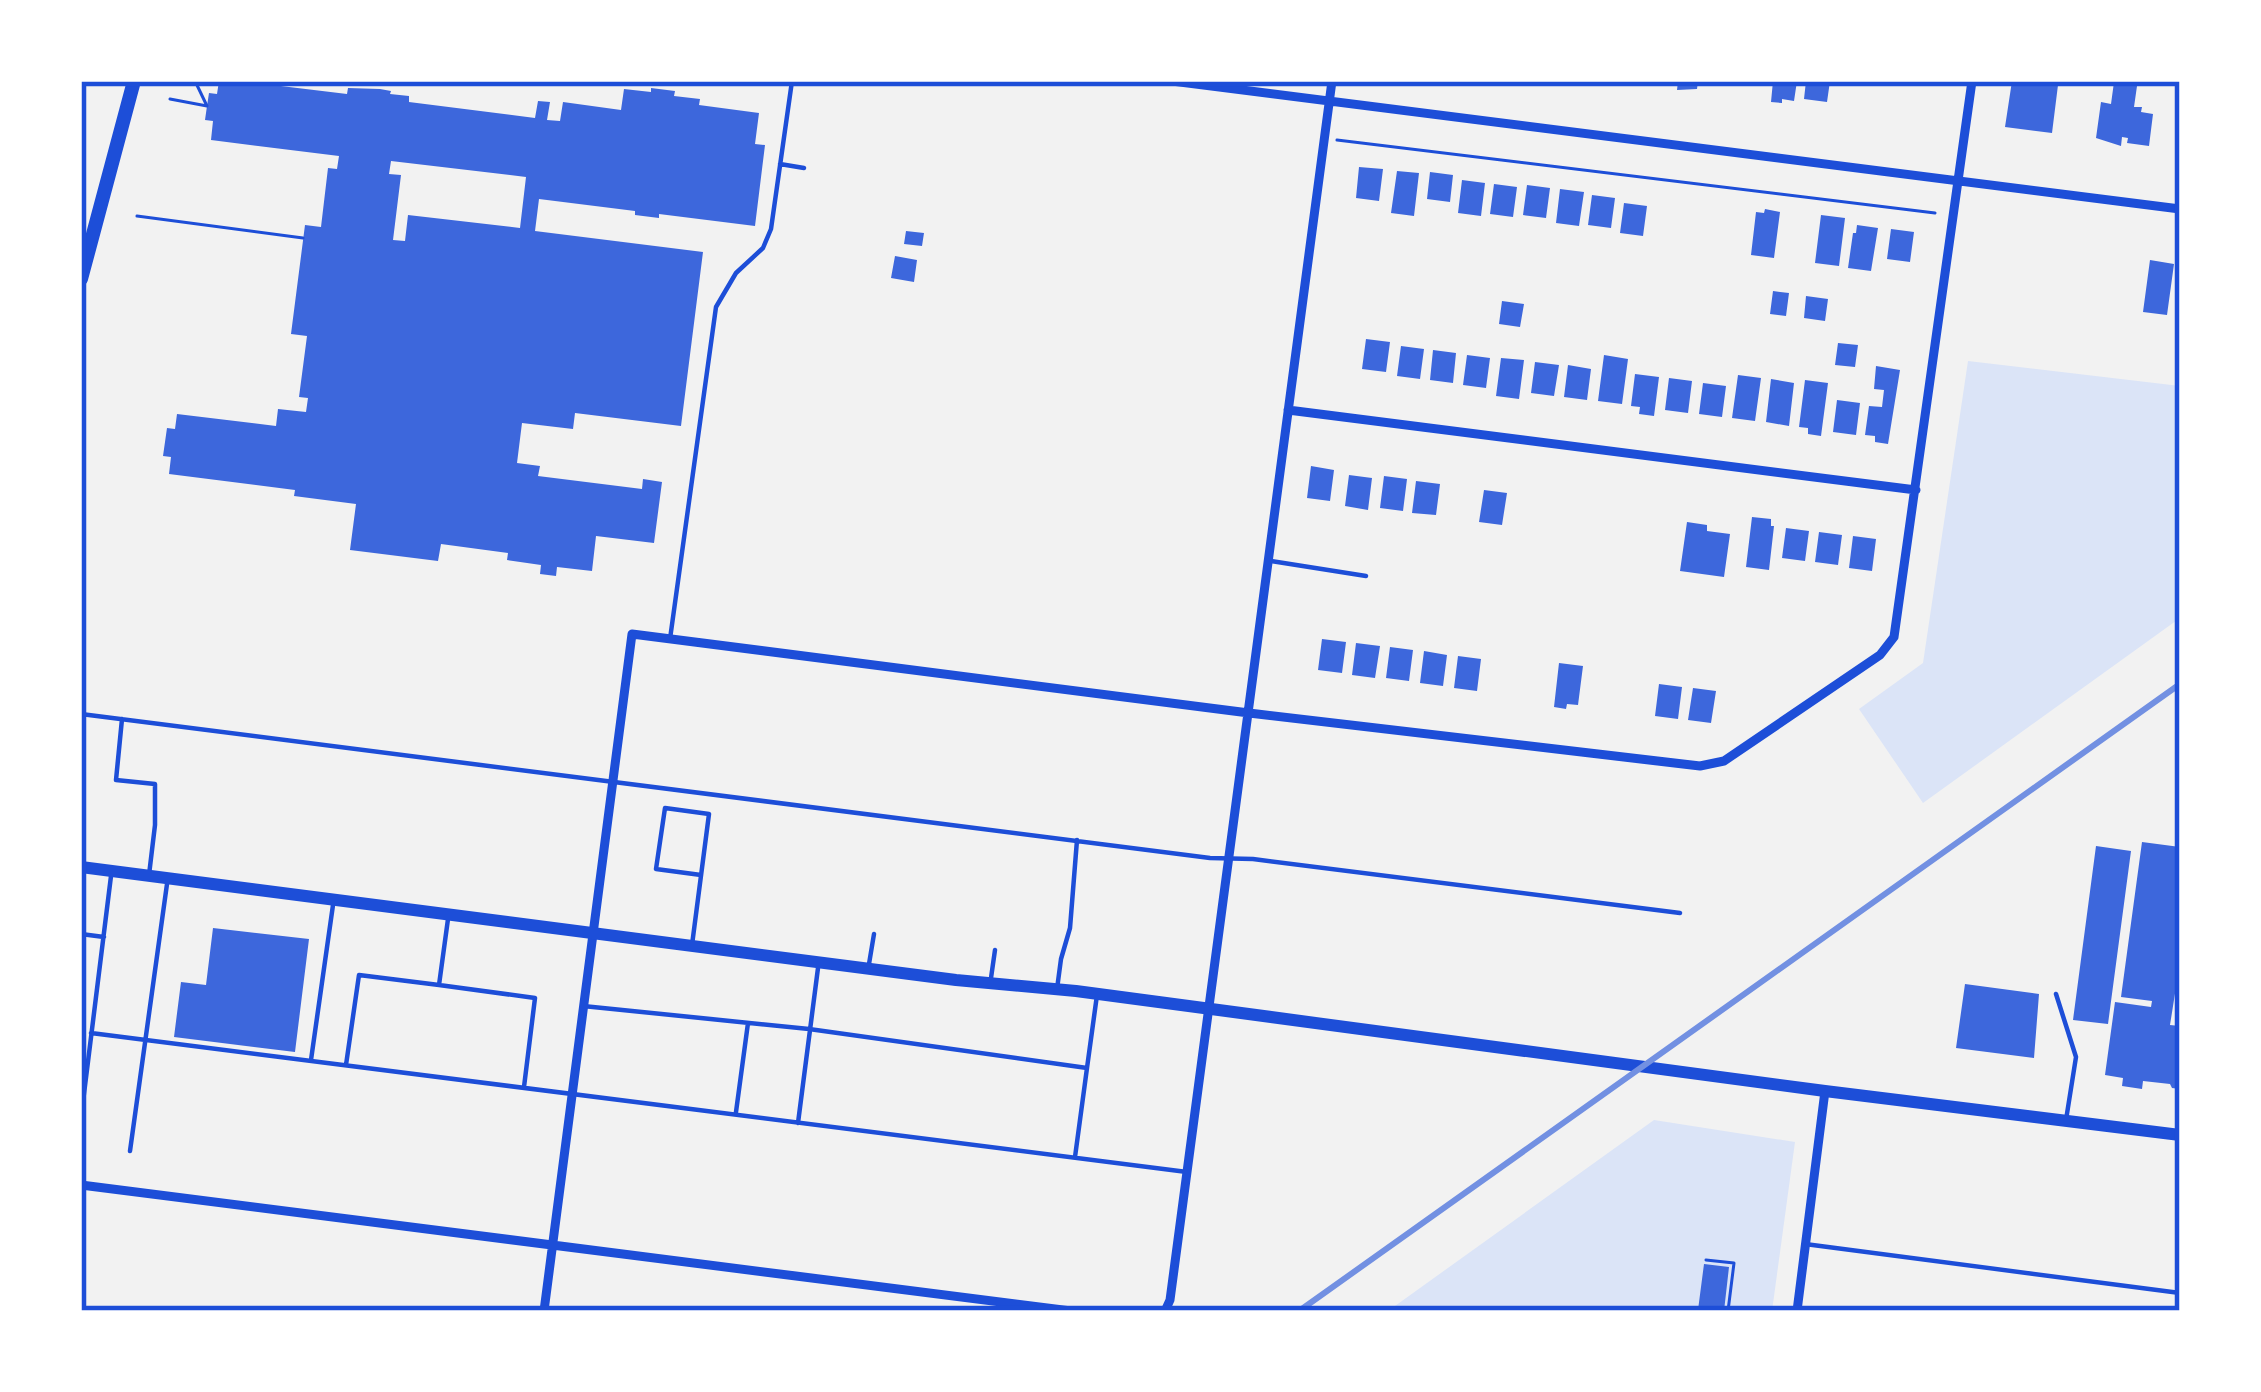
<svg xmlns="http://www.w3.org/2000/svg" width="2261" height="1392" font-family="Arial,sans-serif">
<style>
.green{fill:#dbe4f7}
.building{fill:#3d67dc;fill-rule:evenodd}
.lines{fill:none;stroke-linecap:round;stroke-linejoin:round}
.path{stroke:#1d4ed8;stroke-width:3}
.service{stroke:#1d4ed8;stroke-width:4.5}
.minor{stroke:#1d4ed8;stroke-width:9}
.secondary{stroke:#1d4ed8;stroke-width:12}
.primary{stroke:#1d4ed8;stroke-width:14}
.rail{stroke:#7290e2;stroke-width:6}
.neatline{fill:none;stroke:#1d4ed8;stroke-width:4.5}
</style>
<rect width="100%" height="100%" fill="#f2f2f2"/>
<path class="green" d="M1968,361L2180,386V618L1923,803L1859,709L1923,663Z
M1654,1120L1795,1142L1772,1311H1388Z"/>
<path class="building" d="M219,81H239L347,94L348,88L380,89L391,91L390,94L409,96V102L535,118L538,101L550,102L547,120L560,121L563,102L621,110L624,89L651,92V88L675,91L674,96L700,99L699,105L759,113L755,144L765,145L755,226L659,214V218L635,215V211L539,199L535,231L703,252L681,426L575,413L573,429L522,423L517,463L540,466L538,476L642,489L643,479L662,482L654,543L596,536L592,571L557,567L556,576L540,574L541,565L507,560L508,553L441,544L438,561L350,550L356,504L294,496L295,490L169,474L171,457L163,456L167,428L175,429L177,414L276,426L278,409L306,412L308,398L299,397L307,336L291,334L305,225L321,227L328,168L337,169L339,156L211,140L213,121L205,120L207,106L209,93L217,94ZM391,161L526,177L520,228L408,215L405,241L393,240L401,175L389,174Z
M1678,81H1698L1697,89L1677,90Z
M1773,81H1797L1794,101L1782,99V103L1771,102Z
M1806,81H1830L1827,102L1804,99Z
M2012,81L2058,85L2052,133L2005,127Z
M2114,82L2137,86L2134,107H2142L2141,112L2153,114L2149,146L2127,143L2128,138L2122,137L2121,146L2096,138L2101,102L2111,104Z
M1359,167L1383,169L1379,201L1356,198Z
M1397,171L1419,173L1414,216L1391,213Z
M1430,172L1453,175L1450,202L1427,199Z
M1462,180L1485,183L1481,216L1458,213Z
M1494,184L1517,187L1513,217L1490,214Z
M1527,185L1550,188L1546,218L1523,215Z
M1560,189L1584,192L1579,226L1556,223Z
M1592,195L1615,198L1611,228L1588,225Z
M1624,203L1647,206L1643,236L1620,233Z
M1765,209L1780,212L1774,258L1751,255L1756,212L1764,213Z
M1821,215L1845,218L1839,266L1815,263Z
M1857,225L1878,228L1871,271L1848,268L1853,233H1856Z
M1891,229L1914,232L1910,262L1887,259Z
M906,231L924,233L922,246L904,244Z
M895,256L917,260L914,282L891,278Z
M2150,260L2174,264L2167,315L2143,312Z
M1773,291L1789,293L1786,316L1770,314Z
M1806,296L1828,299L1825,321L1804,318Z
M1502,301L1524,304L1520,327L1499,324Z
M1366,339L1390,342L1386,372L1362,369Z
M1838,343L1858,345L1855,367L1835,365Z
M1401,346L1424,349L1420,379L1397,376Z
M1433,350L1456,353L1453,383L1430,380Z
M1467,355L1490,358L1486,388L1463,385Z
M1604,355L1628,359L1622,404L1598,401Z
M1501,358L1524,360L1519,399L1496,396Z
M1535,362L1559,365L1554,396L1531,393Z
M1568,365L1591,369L1587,400L1564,397Z
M1876,366L1900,370L1888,444L1875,442V436L1865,435L1869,406L1882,407L1884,390L1874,389Z
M1635,374L1659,377L1654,416L1639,414L1640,407L1631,406Z
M1738,375L1761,378L1755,421L1732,418Z
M1669,378L1692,381L1688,413L1665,410Z
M1771,379L1794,383L1789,426L1766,422Z
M1805,380L1828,383L1821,436L1808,434V428L1799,427Z
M1703,383L1726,386L1722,417L1699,414Z
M1837,400L1860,403L1856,435L1833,432Z
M1311,466L1334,470L1330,501L1307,498Z
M1349,475L1372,478L1368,510L1345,506Z
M1384,476L1407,479L1403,511L1380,508Z
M1416,481L1440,484L1436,515L1412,513Z
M1484,490L1507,493L1502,525L1479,522Z
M1752,517L1771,519V526H1774L1769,570L1746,567Z
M1687,522L1707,525V531L1730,534L1724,577L1680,571Z
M1786,528L1809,531L1805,561L1782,558Z
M1819,532L1842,535L1838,565L1815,562Z
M1853,536L1876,539L1872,571L1849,568Z
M1322,639L1346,642L1342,673L1318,670Z
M1356,643L1380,646L1375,678L1352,675Z
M1390,647L1413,650L1409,681L1386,678Z
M1424,651L1447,655L1443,686L1420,683Z
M1458,656L1481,659L1477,691L1454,688Z
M1559,663L1583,666L1578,705L1567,704L1566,709L1554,707Z
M1659,684L1682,687L1678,719L1655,716Z
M1693,688L1716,691L1711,723L1688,720Z
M2142,842L2180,847V962L2170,1025L2180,1026V1089L2172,1088L2170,1084L2143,1081L2142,1089L2122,1086L2123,1078L2105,1075L2115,1002L2151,1007L2152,1001L2121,997Z
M2096,846L2131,851L2108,1024L2073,1020Z
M213,928L309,939L295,1052L174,1037L181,982L206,985Z
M1965,984L2039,994L2034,1058L1956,1048Z
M1704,1264L1729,1267L1724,1311L1698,1310Z"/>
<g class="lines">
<path class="path" d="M170,99L207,106L195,81
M1337,140L1935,213
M137,216L303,238
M1706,1260L1734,1263L1728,1311"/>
<path class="service" d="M780,164L804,168
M1271,561L1366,576
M670,639L716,307L736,273L763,248L771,229L792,81
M81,714L1210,858L1253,859L1680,913
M122,719L116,780L155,784V825L149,875
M448,919L439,985L535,998L524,1087
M81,934L104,937
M692,945L709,814L665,808L656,869L701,875
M869,964L874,934
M991,978L995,950
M1057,989L1061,959L1070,928L1077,840
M2056,994L2076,1057L2066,1120
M583,1006L809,1029L1087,1068L1097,995
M91,1033L1187,1172
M311,1060L333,905
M346,1065L359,975L439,985
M736,1112L748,1023
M81,1118L111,876
M798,1123L818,968
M130,1151L167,884
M1075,1157L1087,1068
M1805,1244L2180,1293"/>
<path class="minor" d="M1172,81L2180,209
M1288,410L1916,490
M81,1185L1071,1311
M544,1311L632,634L1249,713L1700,766L1724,761L1880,655L1894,637L1972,81
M1165,1311L1170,1300L1332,81
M1797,1311L1825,1091"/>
<path class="secondary" d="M81,867L956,980L1076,991L1825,1091L2180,1135"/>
<path class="primary" d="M81,279L134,81"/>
<path class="rail" d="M1299,1311L2180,684"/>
</g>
<rect width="2261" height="1392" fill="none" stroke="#ffffff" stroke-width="168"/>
<rect x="84" y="84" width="2093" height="1224" class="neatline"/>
</svg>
